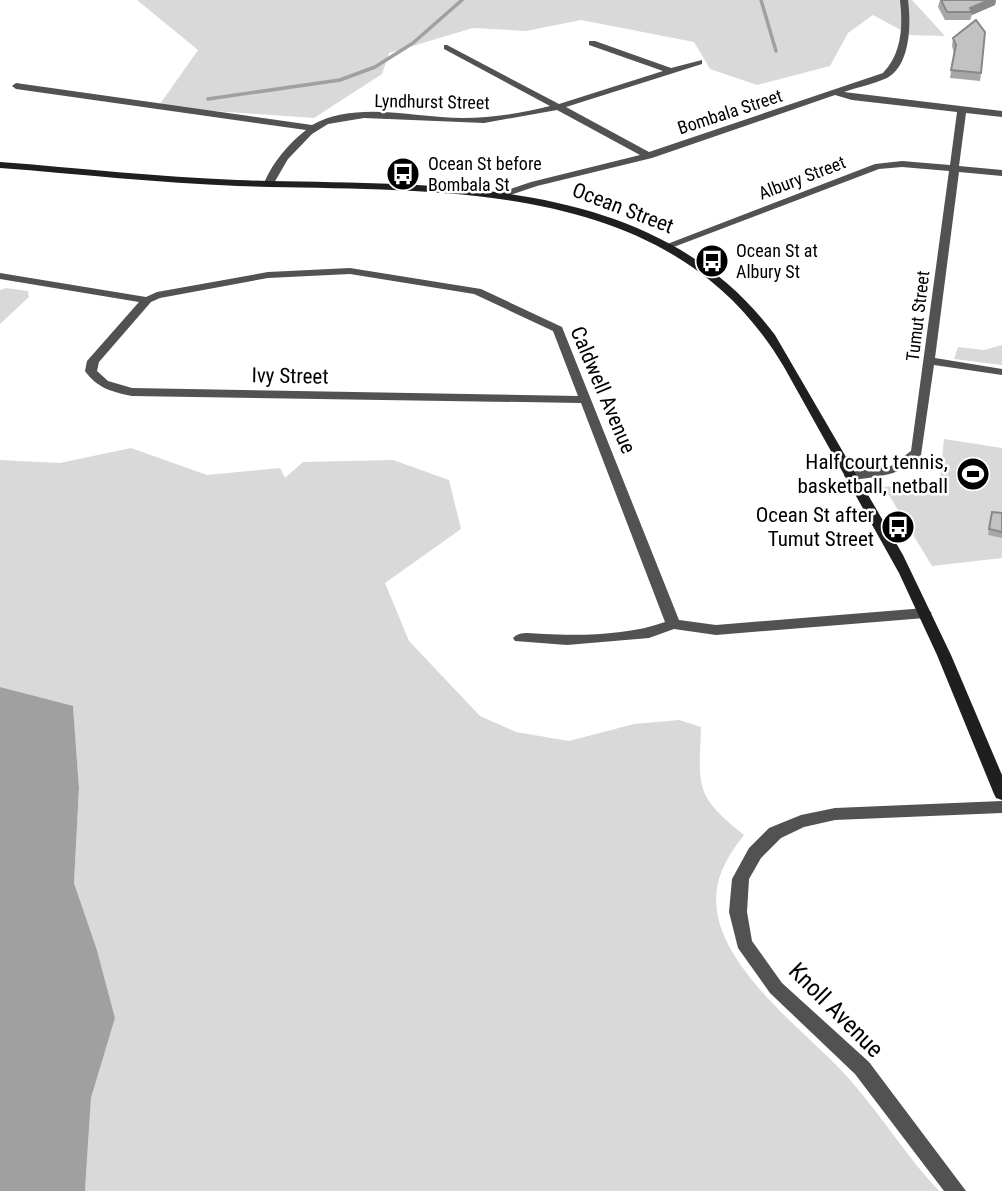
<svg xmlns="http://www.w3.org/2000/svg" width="1002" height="1191" font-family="'Roboto Condensed',sans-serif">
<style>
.green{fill:#d9d9d9}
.water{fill:#a0a0a0}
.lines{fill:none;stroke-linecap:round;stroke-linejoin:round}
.stream{stroke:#a0a0a0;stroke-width:3.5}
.street{fill:#525252;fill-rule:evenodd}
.secondary{fill:#1f1f1f;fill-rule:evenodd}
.wall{fill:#a7a7a7}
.shaded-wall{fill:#888}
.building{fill:#c2c2c2;stroke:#888;stroke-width:2}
.labels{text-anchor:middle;stroke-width:5;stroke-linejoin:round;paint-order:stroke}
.far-street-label{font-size:18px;fill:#000;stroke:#fff}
.far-poi-label{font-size:18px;fill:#000;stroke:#fff;text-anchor:start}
.street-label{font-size:21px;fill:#000;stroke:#fff}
.poi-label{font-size:21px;fill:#000;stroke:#fff;text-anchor:end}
.near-street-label{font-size:24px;fill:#000;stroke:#fff}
</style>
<rect width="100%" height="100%" fill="#fff"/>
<path class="green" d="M137,0H912L945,36L910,35L873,15L848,33L830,66L757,85L710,69L694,42L581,20L526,31L473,28L389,53L382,74L314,118L158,107L198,50Z
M6,288L28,291L29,297L0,324V290Z
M1002,345V365L954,359L958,347L984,350Z
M944,439L1002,448V558L932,566L884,487L940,480Z
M131,448L207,475L280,468L285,478L303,462L393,460L449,480L461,529L385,583L409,641L480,716L516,732L569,741L634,724L679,720L701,727C699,788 694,795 744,835C737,844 729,855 724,866C684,948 807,1029 852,1082C883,1118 907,1157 939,1191H85L91,1098L115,1018L97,950L74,883L79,788L73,707L0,687V460L60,463Z"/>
<path class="water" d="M0,687L73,706L79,788L74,883L97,950L115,1018L91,1098L85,1191H0Z"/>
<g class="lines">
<path class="stream" d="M761,0L776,51
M208,99L340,80L375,67L413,43L462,0"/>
<path class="street" d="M900,0H908C911,23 911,65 887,78C874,84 858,87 844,92L1002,111V117L966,113L959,166L1002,170V176L959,172L935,358L1002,369V375L934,365L921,455C903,476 876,477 850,480L844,476L845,473L891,466L911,451L949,171L902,167L879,169L671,248L667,249L662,246L875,164L902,161L950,165L957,112L852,100L835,95L652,158L537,186L504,197L501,196V192L531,182L640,155L557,110L484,123L364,118L328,124L312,134L288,159L274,183L269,186L264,183C273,162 288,144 306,130L16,89L12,86L16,83L312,125C357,100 415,118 463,118C492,118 522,113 550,106L444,49V45H447L559,104L663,71L589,45V41H595L671,68L702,60V64L566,107L649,152L883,73C902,53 903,26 900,0Z
M350,268L481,289L562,327L679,620L716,625L925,608L932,613L925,618L716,635L674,629L649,638L567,645L515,641L513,638C520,630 534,634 544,634C581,636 630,635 665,622L581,403L132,396C112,392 97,388 85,371L87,361L139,302L0,279V273L146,297L157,292L268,272ZM350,274L474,294L553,331L578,396L132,388L108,381L97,371L99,362L151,302L160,298L268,278Z
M1002,801V813L835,820L804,827L781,838L761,858L749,879L747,912L752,941L782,983L869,1062L966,1191H944L855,1074L770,993L738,948L729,912L732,879L749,848L769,828L801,815L835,808Z"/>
<path class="secondary" d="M0,162C79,168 158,177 237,180C422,187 650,167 775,335L903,555L951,655L1002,775V800L996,798L994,794L937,655L899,573L784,367C669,172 433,193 238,186C159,183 79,174 0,168Z"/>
</g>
<path class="wall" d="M940,0H996L995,5L972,15L970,20H945L938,7Z
M953,38L981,73L980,81L950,78L954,53L952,46Z
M992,512L1002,513V538L988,535Z"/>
<path class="shaded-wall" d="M989,0H996L995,5L972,15V12L970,8Z"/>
<path class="building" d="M941,0H989L970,8L972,12H947Z
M976,20L985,32L981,73L951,70L956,45L953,38Z
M992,512L1002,513V532L989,529Z"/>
<defs>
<symbol id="bus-disc" viewBox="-11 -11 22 22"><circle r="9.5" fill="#000" stroke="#fff"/><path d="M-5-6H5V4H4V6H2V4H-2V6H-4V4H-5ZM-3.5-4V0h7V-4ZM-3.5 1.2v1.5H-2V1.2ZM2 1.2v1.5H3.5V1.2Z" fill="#fff"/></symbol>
<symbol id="stadium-disc" viewBox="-11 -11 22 22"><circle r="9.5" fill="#000" stroke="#fff"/><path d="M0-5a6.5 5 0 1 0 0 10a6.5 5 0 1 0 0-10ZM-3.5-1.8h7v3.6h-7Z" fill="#fff"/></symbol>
</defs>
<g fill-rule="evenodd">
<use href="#bus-disc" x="384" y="155" width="38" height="38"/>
<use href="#bus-disc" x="693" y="242" width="38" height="38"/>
<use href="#stadium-disc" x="954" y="455" width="38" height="38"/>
<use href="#bus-disc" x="879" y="508" width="38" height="38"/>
</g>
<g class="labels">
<g class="far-street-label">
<text transform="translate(432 102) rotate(1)" y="6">Lyndhurst Street</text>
<text transform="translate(730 112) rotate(-18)" y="6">Bombala Street</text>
<text transform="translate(802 178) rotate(-21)" y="6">Albury Street</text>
<text transform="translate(918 316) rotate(-83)" y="6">Tumut Street</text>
</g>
<g class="far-poi-label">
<text x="428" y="170">Ocean St before<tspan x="428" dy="21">Bombala St</tspan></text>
<text x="736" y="257">Ocean St at<tspan x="736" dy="21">Albury St</tspan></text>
</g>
<g class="street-label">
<text transform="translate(623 208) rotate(21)" y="7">Ocean Street</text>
<text transform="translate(290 376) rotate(1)" y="7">Ivy Street</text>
<text transform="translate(603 390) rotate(67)" y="7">Caldwell Avenue</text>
</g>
<g class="poi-label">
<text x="948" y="469">Half court tennis,<tspan x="948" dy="24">basketball, netball</tspan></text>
<text x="874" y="522">Ocean St after<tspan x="874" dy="24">Tumut Street</tspan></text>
</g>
<g class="near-street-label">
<text transform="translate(836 1010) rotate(45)" y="8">Knoll Avenue</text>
</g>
</g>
</svg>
